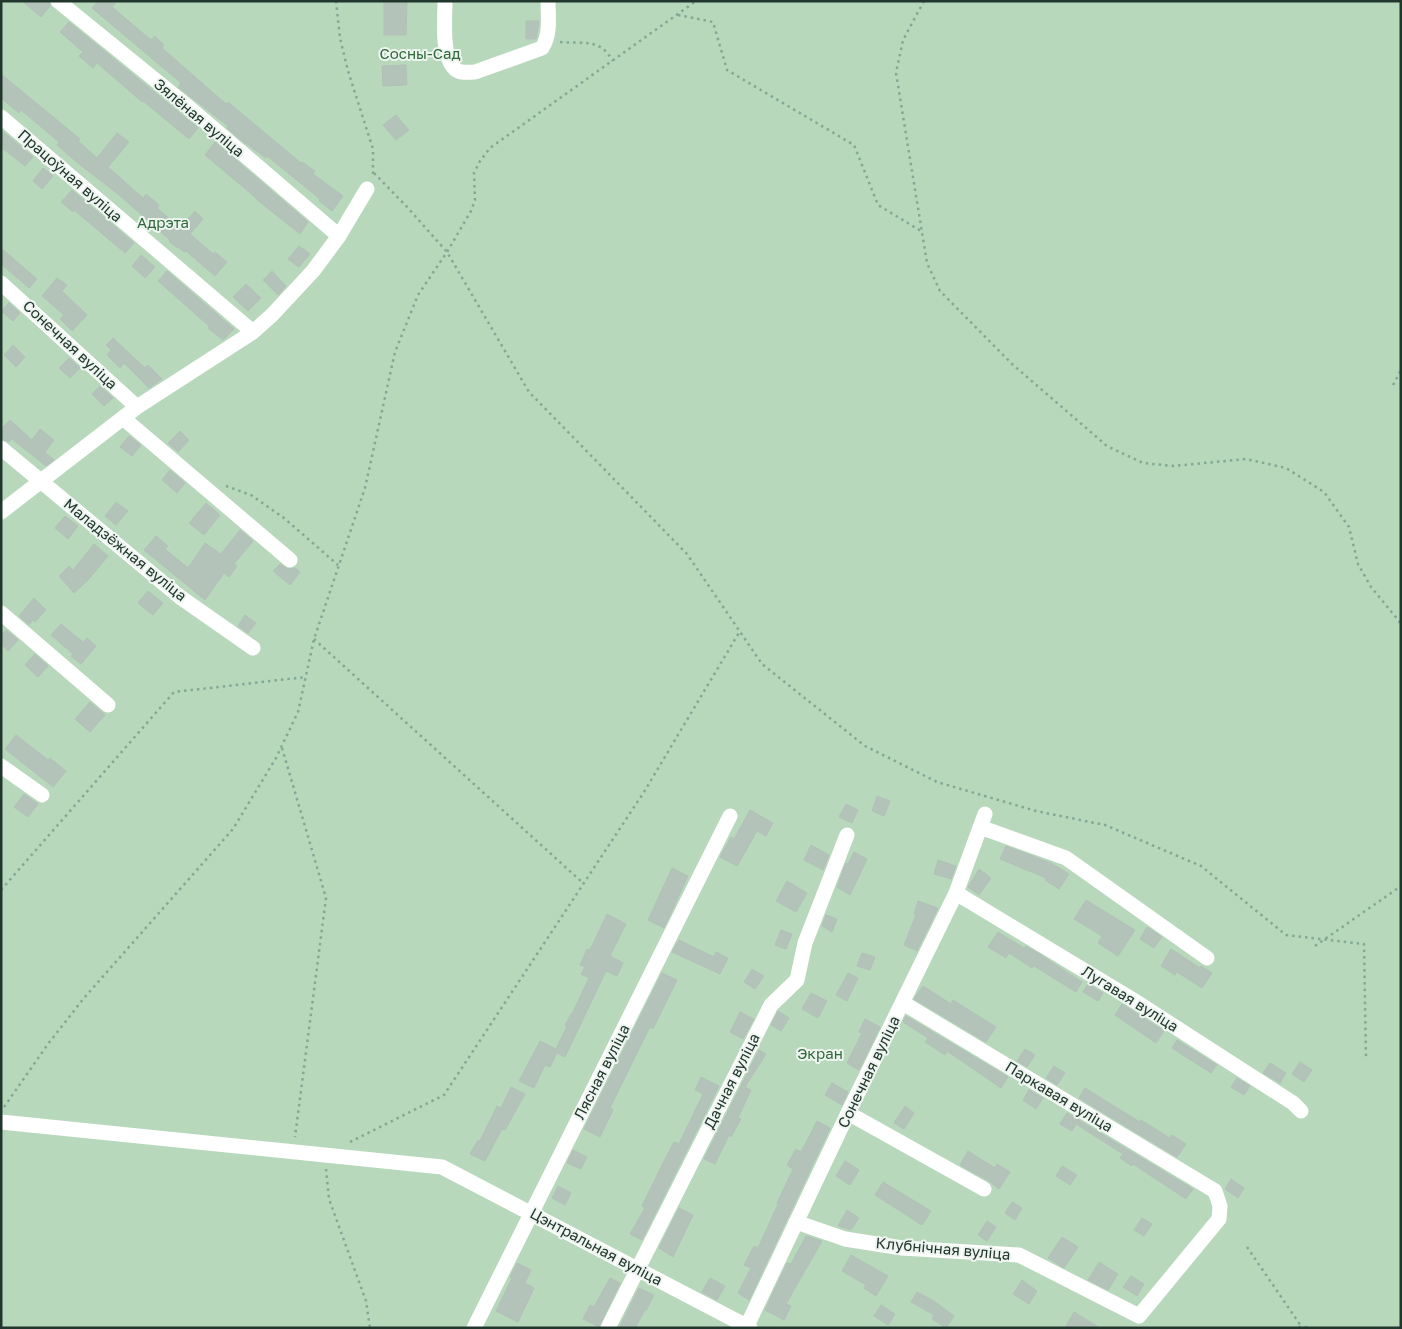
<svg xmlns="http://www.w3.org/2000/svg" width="1402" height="1329" font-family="'Golos Text',sans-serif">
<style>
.green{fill:#b8d8bb}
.building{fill:#b4c3ba;stroke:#b1c1b7}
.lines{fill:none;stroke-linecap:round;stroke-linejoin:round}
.path{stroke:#81a995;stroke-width:2.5;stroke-dasharray:2.5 4;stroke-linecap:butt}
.minor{stroke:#fff;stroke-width:15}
.labels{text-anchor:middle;stroke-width:4;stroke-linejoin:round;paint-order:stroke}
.park-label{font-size:15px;fill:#2f693a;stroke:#eef5f0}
.street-label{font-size:15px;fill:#21362c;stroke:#eef5f0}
</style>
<rect width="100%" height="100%" fill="#dee8e2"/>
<path class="green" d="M1,1H1401V1328H1Z"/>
<path class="building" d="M22,1H49L50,6L41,17Z
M98,1H117L112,7L151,40L155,36L164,45L162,48L226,104L228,102L301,163L302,162L315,171L313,174L343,196L332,211L319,201L320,199L267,156L266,158L238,138L227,128L228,126L178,87L181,83L92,8Z
M384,1H407L406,35H384Z
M526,21H539L536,39H526Z
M69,22L198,128L189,139L143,101L142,102L133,94L97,63L93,68L79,56L83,52L60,32Z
M406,65L407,85L383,86L382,66Z
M1,74L80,139L78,141L97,158L117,133L129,142L108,167L143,198L146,194L159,205L157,208L180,228L195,211L203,219L190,234L213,254L215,252L227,262L215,276L186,251L184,252L178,247L177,248L169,241L170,240L118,194L79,164L57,145L59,142L21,110L19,113L1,98Z
M396,115L409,130L396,140L383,125Z
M1,130L33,157L25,166L1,147Z
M215,142L308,222L300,234L256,199V198L205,155Z
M43,168L53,176L42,189L33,181Z
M72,190L134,243L125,253L74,210L73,212L61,202Z
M299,246L310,254L299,267L288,259Z
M1,248L37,279L29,288L1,264Z
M141,255L155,267L145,278L132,266Z
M167,271L234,329L223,340L208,328L209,326L158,281Z
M272,271L286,286L278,295L263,280Z
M57,278L67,285L62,291L87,315L72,331L60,319L64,315L42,296Z
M246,284L261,298L248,311L233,297Z
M9,303L20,313L13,321L1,311Z
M113,338L145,368L148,365L162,379L149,388L124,363L120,368L107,355L111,350L106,345Z
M13,345L25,357L16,367L4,355Z
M69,358L80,368L70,378L59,368Z
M100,386L113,398L104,406L92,394Z
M10,420L32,440L40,429L54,440L45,452L54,460L46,466L12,439L9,442L1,439V429Z
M180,431L189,440L178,452L168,443Z
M129,436L141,445L132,456L120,447Z
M170,470L185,483L177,493L162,480Z
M116,502L128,511L116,525L105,516Z
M206,503L220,515L204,535L189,523Z
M65,516L78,526L68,539L55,528Z
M240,530L253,541L234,564L237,566L229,577L224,573L205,600L144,550L156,536L168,546L165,549L188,568L205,543L221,554Z
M94,544L108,556L88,580L74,593L59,576L69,566L73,570Z
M280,564L288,569L295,568L300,572L290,585L273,571Z
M148,591L163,603L153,615L138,603Z
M34,598L46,610L35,622L33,620L29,625L19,616Z
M245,615L256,623L248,633L238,626Z
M61,624L83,642L87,638L96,646L81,664L71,656L73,654L51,635Z
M6,630L18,640L8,651L1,644V635Z
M35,654L48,666L38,677L25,665Z
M90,702L105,715L90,732L75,719Z
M16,735L48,760L50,758L66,771L53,787L5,749Z
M24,794L38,804L28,817L14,807Z
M877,796L890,801L884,816L872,811Z
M846,804L858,810L852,823L839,817Z
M750,810L773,823L766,836L757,831L737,866L720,857L731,837L734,839Z
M811,845L829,855L823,870L804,860Z
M1006,846L1051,863L1069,874L1059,889L1045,880L1046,878L1000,859Z
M854,852L867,859L850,895L837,887L846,863L848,864Z
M938,860L956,866L951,879L934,874Z
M672,868L688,876L664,928L648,920Z
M979,869L991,878L979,895L968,887Z
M787,881L807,893L796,912L776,901Z
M1086,900L1135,930L1118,956L1098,943L1102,936L1074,919Z
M918,901L938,908L917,951L904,945L916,915L914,914Z
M607,914L626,924L610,956L623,963L617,976L606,971L565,1057L557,1053L550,1067L545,1065L534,1088L519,1081L540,1041L556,1049L567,1026L565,1025L571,1014H572L589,978L581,974L585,967L580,965L587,949L590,950Z
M826,915L837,919L832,932L822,926Z
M1147,927L1162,937L1154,948L1140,939Z
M781,930L792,934L786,949L775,945Z
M998,932L1024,948L1026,946L1041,955L1082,982L1076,992L1034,966L1032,968L1009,953L1006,958L988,947Z
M679,940L714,957L716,952L728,958L720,974L672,952Z
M1171,949L1200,968L1201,966L1212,973L1202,988L1177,972L1175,975L1161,966Z
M862,953L875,957L870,970L857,966Z
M752,969L764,976L755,989L744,982Z
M662,973L677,980L653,1029L650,1027L634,1059L610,1108L613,1110L600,1137L584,1129Z
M848,973L858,978L847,1001L836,995Z
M1088,984L1103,993L1098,1001L1083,992Z
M923,986L951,1004L953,1000L996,1027L986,1042L914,999Z
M811,993L827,1001L818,1018L802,1009Z
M1122,1004L1164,1031L1156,1043L1115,1015Z
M778,1011L789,1018L781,1031L771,1025Z
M740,1012L754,1019L743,1039L730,1032Z
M906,1016L1008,1077L1001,1088L947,1051L945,1055L925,1042L928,1038L903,1022Z
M865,1019L880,1027L859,1070L847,1063L862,1033L859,1032Z
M1177,1040L1217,1065L1211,1073L1172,1048Z
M1025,1049L1035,1055L1027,1067L1017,1061Z
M759,1050L766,1054L745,1087L751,1090L738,1118L741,1119L731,1137L729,1135L715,1164L704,1159Z
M1300,1062L1312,1070L1304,1082L1292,1074Z
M1270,1063L1286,1073L1280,1083L1263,1073Z
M1054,1066L1065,1073L1057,1085L1046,1078Z
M701,1077L719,1086L642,1240L630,1234L645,1208L642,1206L662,1165L674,1142L679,1144L703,1094L695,1090Z
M1237,1078L1250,1086L1244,1095L1231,1087Z
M832,1083L848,1092L842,1105L825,1095Z
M511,1087L525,1094L505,1130L502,1129L485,1161L470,1154L478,1140L480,1141L497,1106L501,1108Z
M1085,1088L1140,1122L1141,1120L1170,1138L1172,1135L1186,1144L1177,1157L1079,1098Z
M1029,1090L1043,1098L1036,1109L1023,1100Z
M905,1106L914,1113L904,1129L894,1123Z
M1067,1113L1193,1189L1186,1199L1133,1164L1132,1166L1120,1158L1123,1154L1076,1124L1072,1131L1060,1124Z
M817,1121L830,1128L749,1300L738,1293L751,1268L744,1265L754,1246L758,1248L778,1204L777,1203L793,1169L787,1165L796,1149L801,1152Z
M573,1150L587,1157L581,1169L567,1163Z
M968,1151L995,1168L997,1164L1010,1172L999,1189L989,1181L960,1165Z
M845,1161L859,1170L850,1185L836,1176Z
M1062,1166L1077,1175L1070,1185L1056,1176Z
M1231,1179L1244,1188L1238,1198L1225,1189Z
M883,1182L931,1211L922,1225L875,1195Z
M558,1186L571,1193L565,1205L552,1198Z
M1012,1202L1022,1208L1015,1220L1005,1213Z
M679,1208L693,1215L673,1257L659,1248Z
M847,1210L859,1218L851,1230L838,1226Z
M1142,1218L1152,1224L1144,1236L1134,1230Z
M987,1221L996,1227L987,1241L978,1235Z
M806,1236L822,1241L786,1304L791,1306L784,1320L765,1310L787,1263L791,1264Z
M1062,1237L1078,1247L1064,1268L1048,1258Z
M851,1255L888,1276L876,1296L864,1288L866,1285L842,1271Z
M1099,1262L1118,1274L1108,1290L1088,1280Z
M517,1263L531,1270L525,1283L534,1288L518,1322L496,1311L512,1278L510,1277Z
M1131,1276L1144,1284L1137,1296L1123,1287Z
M610,1278L620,1283L599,1327L583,1319L590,1305L594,1307Z
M710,1278L725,1286L717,1300L702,1292Z
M1022,1280L1037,1291L1029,1304L1013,1294Z
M639,1288L654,1295L646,1311L645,1310L635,1328H619Z
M917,1292L934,1301L954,1316L946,1328L932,1319L934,1315L911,1302Z
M881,1305L895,1314L888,1325L874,1316Z
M1074,1312L1100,1328H1065Z"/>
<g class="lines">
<path class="path" d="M336,1L340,38L348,71L373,149V174
M924,1L903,40L896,73L927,263L940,291L1012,364L1107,446L1143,463L1174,466L1246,459L1286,468L1324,492L1349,527L1358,564L1371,587L1399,621L1401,627
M678,15L713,22L727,70L854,145L878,205L921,231
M560,42C585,44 599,38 613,61
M374,173L408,208L447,252L529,392L687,554L762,664L865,746L937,782L1036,811L1105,825L1201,866L1286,935L1364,944L1366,1060
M1393,385L1401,370
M226,486L251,495L284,518L338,565
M314,639L583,883
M282,748L326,898L295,1137
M1,890L174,692L306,677
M1315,946L1401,886
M4,1107L48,1044L84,998L233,829L276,758L298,712L314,639L365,488L395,352L418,295L447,252L471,211L475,200L474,173L480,161L490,148L696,1
M350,1142L444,1095L644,792L740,631
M326,1169L329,1199L366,1301L370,1328
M1247,1247L1301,1326
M1299,1328L1301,1326L1309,1328"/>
<path class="minor" d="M58,1L186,105L339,236
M445,1C445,19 441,56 455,69C461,74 468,72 475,72L542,48C551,34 548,17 548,1
M1,117L253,332
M1,283L137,407
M123,418L290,560
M1,448L180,597L253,648
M1,512L137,407L253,332L272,315L313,271L339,236L367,189
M1,613L108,705
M1,766L42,795
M980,827L1066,858L1207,958
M956,893L1138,1003L1293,1103L1301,1111
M848,1113L984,1189
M1,1122L442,1167L750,1328
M796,1222L845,1239L902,1248L1019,1255L1139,1316L1219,1219L1220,1206L1215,1191L903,1003
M474,1328L730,816
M608,1328L771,1005L797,980L805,943L847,835
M746,1328L848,1113L956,893L985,814"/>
</g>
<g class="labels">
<g class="park-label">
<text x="420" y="59">Сосны-Сад</text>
<text x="163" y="228">Адрэта</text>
<text x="820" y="1059">Экран</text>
</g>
<g class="street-label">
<text transform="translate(199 118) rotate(40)" y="5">Зялёная вуліца</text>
<text transform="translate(70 176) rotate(41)" y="5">Працоўная вуліца</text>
<text transform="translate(70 345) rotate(43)" y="5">Сонечная вуліца</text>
<text transform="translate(125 550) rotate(39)" y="5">Маладзёжная вуліца</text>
<text transform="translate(1130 999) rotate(32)" y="5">Лугавая вуліца</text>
<text transform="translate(602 1072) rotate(-63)" y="5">Лясная вуліца</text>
<text transform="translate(869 1072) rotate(-64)" y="5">Сонечная вуліца</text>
<text transform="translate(732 1081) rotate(-63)" y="5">Дачная вуліца</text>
<text transform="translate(1059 1097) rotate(31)" y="5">Паркавая вуліца</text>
<text transform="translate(596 1247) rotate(28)" y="5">Цэнтральная вуліца</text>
<text transform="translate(943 1249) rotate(5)" y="5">Клубнічная вуліца</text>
</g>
</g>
<rect width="1402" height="1329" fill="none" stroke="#21362c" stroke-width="5"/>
</svg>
